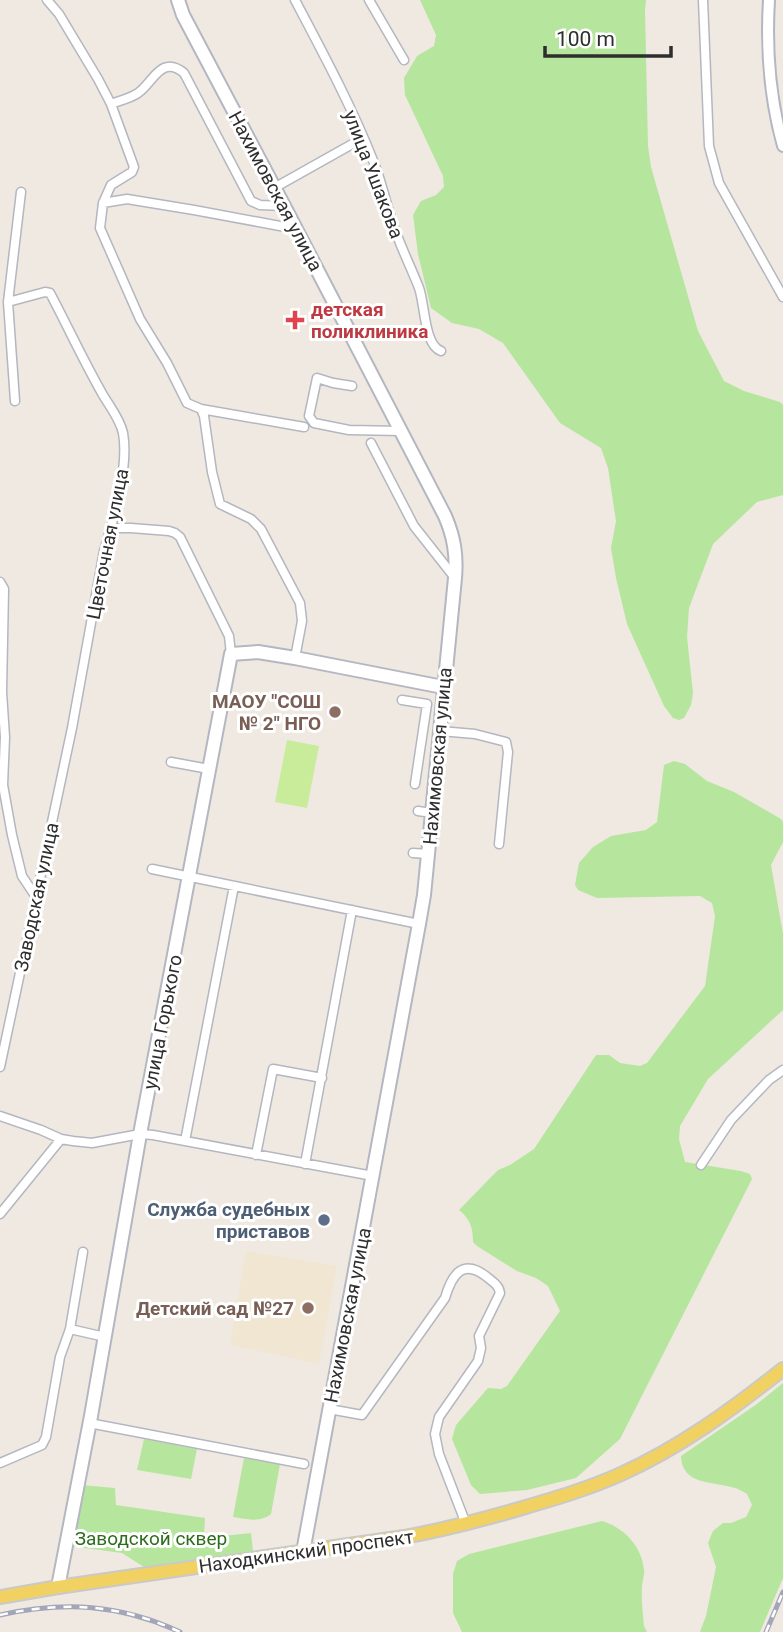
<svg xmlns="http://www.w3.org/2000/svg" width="783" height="1632" font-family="Roboto,sans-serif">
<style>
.education{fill:#f0e6d1}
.green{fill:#b6e59e}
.pitch{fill:#c9ec9a}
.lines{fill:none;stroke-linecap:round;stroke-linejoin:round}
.minor-casing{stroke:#b4b7c1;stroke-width:11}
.tertiary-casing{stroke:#b4b7c1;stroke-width:14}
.secondary-casing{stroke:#b4b7c1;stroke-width:16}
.primary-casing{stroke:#c9c9c9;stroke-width:16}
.minor{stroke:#fff;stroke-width:8}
.tertiary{stroke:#fff;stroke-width:10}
.secondary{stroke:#fff;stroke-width:12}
.primary{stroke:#f2d163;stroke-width:12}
.rail-casing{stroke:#a3a6b8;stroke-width:5}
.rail{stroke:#fff;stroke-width:2.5;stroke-dasharray:8;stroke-linecap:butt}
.health-dot{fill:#e0444e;stroke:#fff;stroke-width:2.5}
.education-dot{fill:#8d6e63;stroke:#fff;stroke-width:2.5}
.service-dot{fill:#5c6f8a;stroke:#fff;stroke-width:2.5}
.labels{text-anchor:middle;stroke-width:6;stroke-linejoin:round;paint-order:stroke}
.street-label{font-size:19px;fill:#2e2e2e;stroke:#fff}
.health-label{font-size:19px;font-weight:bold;fill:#be3a42;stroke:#fff;text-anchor:start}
.education-label{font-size:19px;font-weight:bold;fill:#785e54;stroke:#fff;text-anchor:end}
.service-label{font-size:19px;font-weight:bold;fill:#4e5e75;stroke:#fff;text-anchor:end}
.park-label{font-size:19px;fill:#2c6e1b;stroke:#fff}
</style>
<rect width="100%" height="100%" fill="#efe9e1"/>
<path class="education" d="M246,1251L337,1266L319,1364L230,1345Z"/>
<path class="green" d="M420,0H646L645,10L648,146L651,167L698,331L724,381L744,391L780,402L783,405V495L757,502L713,544L689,608L687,637L693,693L691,705L684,718L679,720L673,718L664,706L627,624L616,578L611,548L616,521L608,468L601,448L560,423L503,343L479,329L452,323L431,308L418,254L413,215L421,201L436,195L444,187L443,176L405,95L404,78L417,56L434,46L436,35Z
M674,761L685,764L707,781L734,792L781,819L783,822V842L771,865L783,934V1010L708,1079L680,1126L679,1139L685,1162L741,1171L750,1174L752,1179L620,1439L576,1478L527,1490L480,1494L471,1485L452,1439L456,1425L488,1388L501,1389L507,1386L560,1311L548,1286L536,1278L517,1271L477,1246L473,1242C473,1227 470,1219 459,1210L498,1170L510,1165L534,1149L596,1055H609L620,1063L640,1066L647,1063L705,986L715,916L712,903L700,896L597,898L578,890L575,885L579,863L593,847L611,836L646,830L657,822L664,765Z
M783,1383V1578L760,1632H700L706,1616L716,1567L708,1543L713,1531L723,1523H731L746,1517L752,1505L747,1494C742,1491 737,1488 731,1487C711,1481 682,1485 681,1456L757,1404Z
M144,1439L197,1449L191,1479L137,1470Z
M244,1458L280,1464L271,1514C260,1523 246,1519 233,1517Z
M81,1485L115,1488L116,1505L205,1518L204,1538L251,1533L253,1551L144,1567L122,1553L70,1546Z
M602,1521C623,1527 642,1546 644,1570C645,1575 642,1581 642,1587C641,1600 643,1613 644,1626L647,1632H462L453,1613V1574L457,1561L469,1554Z"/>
<path class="pitch" d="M287,740L319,746L307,808L275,802Z"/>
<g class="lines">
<defs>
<path id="minor" d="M47,0L59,14L98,79L111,104L134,167L132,172L111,185L103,203L100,228L140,319L167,363L187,403L201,409L204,416L212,472L220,504L251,519L261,529L300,603L302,621L295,658
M295,0C323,53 352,107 374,163C382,183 386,204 393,224C400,246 411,267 419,288C425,304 424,345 441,351
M369,0L404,60
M703,0L709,146L719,183L783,297
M111,104C119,101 131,98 138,93C153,83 161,54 184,73L251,201L260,205L284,206
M274,188L363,138
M103,203L127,199L194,210L296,229
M352,386L333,383L317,378L309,416L314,423L349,430L401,431
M15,401L8,302L21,192
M201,409L304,427
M371,443L414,526L455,578
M111,528H131L169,531L175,533L180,537L229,636L231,654
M0,582L4,589L2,692L5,737L3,785L12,835L22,876L36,897
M402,700L427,704L415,784
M440,731L475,734L506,742L508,752L499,844
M171,762L209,769
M418,811L432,813
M413,853L428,854
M152,869L419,924
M0,1067L72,728L104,551C114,518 129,466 123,433C120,419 110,407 103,395C84,362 68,327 50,293L45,292L8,302
M0,1116L41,1130L61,1139L73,1141L92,1143L140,1134L153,1135L373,1176
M185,1141L234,886
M256,1155L273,1069L322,1078
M305,1164L352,910
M701,1165L731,1120L769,1080L783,1070
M0,1214L61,1139
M70,1329L105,1337
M329,1409L362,1415L445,1298C452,1274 463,1258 487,1277C493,1282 499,1285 500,1293L479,1336L481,1348L478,1361L439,1417L435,1434L439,1454L466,1524
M89,1423L304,1464
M0,1463L42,1445L46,1437L60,1357L70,1329L83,1252"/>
<path id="tertiary" d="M769,0C766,49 770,99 783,146"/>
<path id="secondary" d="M178,0L183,15L284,206L445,516C454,537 457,555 455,578L424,895L419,924L303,1552
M58,1587L91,1416L140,1134L231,654L258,652L295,658L443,687"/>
<path id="primary" d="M0,1597L58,1587L404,1537C443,1530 481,1520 519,1509C553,1499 588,1489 621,1474C679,1448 733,1409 783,1369"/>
</defs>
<use href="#minor" class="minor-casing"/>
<use href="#tertiary" class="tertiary-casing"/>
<use href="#secondary" class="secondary-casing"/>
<use href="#primary" class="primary-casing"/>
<use href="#minor" class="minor"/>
<use href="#tertiary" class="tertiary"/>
<use href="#secondary" class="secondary"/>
<use href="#primary" class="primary"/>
<defs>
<path id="rail" d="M0,1615C65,1601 120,1604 180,1632
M766,1632L783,1592"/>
</defs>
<use href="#rail" class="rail-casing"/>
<use href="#rail" class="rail"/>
</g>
<path class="health-dot" d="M291.5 309.5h7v7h7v7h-7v7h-7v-7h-7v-7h7z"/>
<g class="education-dot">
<circle cx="335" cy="712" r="7"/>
<circle cx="308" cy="1308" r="7"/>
</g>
<circle class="service-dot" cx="324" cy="1220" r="7"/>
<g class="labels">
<g class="street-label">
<text transform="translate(374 174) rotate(69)" y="7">улица Ушакова</text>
<text transform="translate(276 191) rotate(62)" y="7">Нахимовская улица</text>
<text transform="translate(107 544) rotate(-79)" y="7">Цветочная улица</text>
<text transform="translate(437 756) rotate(-85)" y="7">Нахимовская улица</text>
<text transform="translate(36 897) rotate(-78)" y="7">Заводская улица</text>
<text transform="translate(162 1022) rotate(-79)" y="7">улица Горького</text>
<text transform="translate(347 1315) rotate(-79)" y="7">Нахимовская улица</text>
<text transform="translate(306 1551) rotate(-8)" y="7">Находкинский проспект</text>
</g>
<g class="health-label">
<text x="311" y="316">детская<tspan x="311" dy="22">поликлиника</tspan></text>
</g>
<g class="education-label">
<text x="321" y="708">МАОУ "СОШ<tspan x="321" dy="22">№ 2" НГО</tspan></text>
<text x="294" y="1315">Детский сад №27</text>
</g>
<g class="service-label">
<text x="310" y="1216">Служба судебных<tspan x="310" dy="22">приставов</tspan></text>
</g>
<g class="park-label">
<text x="151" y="1545">Заводской сквер</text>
</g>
</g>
<path d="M545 46v10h126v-10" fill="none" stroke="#2e2e2e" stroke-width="3.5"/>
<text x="556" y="46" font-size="21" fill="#2e2e2e" stroke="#ffffff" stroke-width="5" paint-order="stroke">100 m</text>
</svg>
